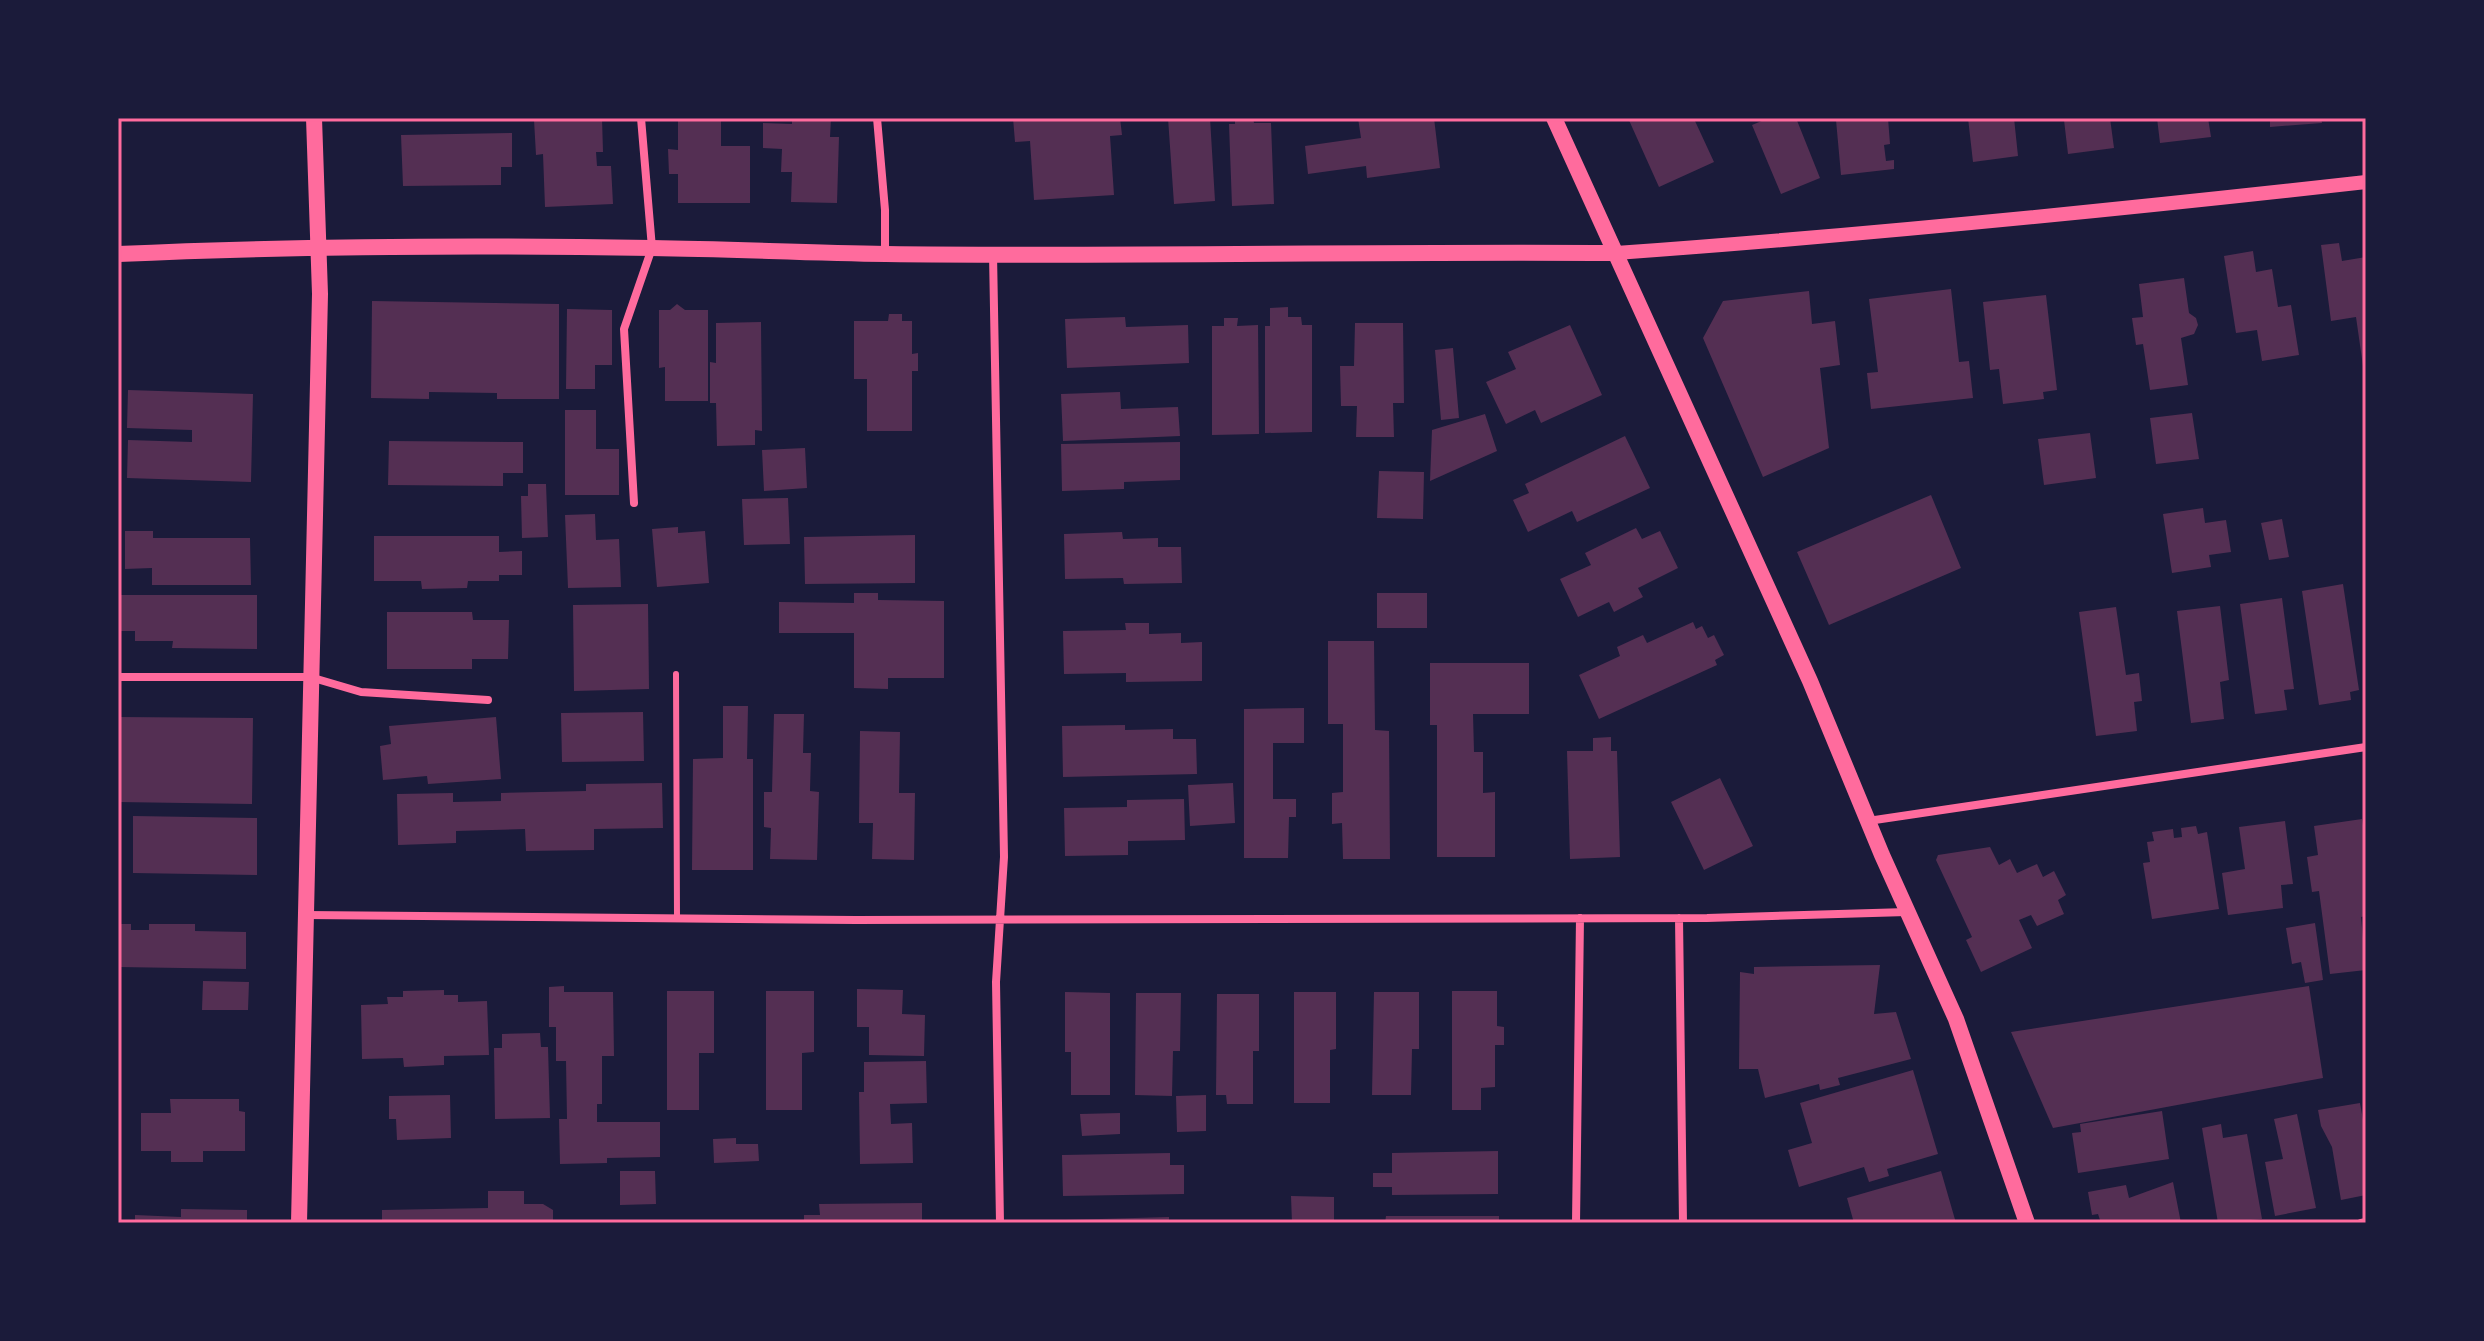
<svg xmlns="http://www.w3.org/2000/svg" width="2484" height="1341" font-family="'PT Serif',serif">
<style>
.building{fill:#542f53}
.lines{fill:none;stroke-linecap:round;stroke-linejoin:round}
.service{stroke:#ff6b9d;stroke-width:6}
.minor{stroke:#ff6b9d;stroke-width:8}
.tertiary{stroke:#ff6b9d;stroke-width:14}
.secondary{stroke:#ff6b9d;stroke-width:16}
.neatline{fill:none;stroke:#ff6b9d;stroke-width:3}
</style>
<rect width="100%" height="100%" fill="#1b1b3a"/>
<path class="building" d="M546,118H602L603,152H596L597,166H611L613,204L545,207L543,154L536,155L534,120Z
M678,118H721V146H750V203H678V174H669L668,149L678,150Z
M792,118H831L830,137H839L837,203L791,202L792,172H781L782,149L763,148V123L792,124Z
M1013,118H1120L1122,135L1110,136L1114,195L1034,200L1030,141L1015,142Z
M1168,118H1210L1215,201L1174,204Z
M1235,118H1253L1254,123H1271L1274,204L1232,206L1229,124H1235Z
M1358,118H1434L1440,168L1367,178L1366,166L1308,174L1305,146L1361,138Z
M1628,118H1703L1695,121L1714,162L1659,187Z
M1763,118H1796L1820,178L1781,194L1752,125L1764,120Z
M1847,118H1888L1890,144L1884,145L1886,161L1894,160V169L1841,175L1836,120Z
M1968,118H2014L2018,156L1973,162Z
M2055,118H2110L2114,148L2068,154L2064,120L2056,121Z
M2157,118H2208L2211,137L2160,143Z
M2270,118H2321L2322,123L2270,127Z
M512,133V167H501V185L403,186L401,135Z
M2339,243L2342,261L2366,257V365L2363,366L2356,317L2331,321L2321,245Z
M2253,251L2256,272L2272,269L2278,307L2291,305L2299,355L2262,361L2257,330L2236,333L2224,256Z
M2184,278L2189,313L2196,318L2198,325L2194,334L2181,338L2188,385L2150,390L2143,344L2136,345L2132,318L2143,317L2139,284Z
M1951,289L1959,362L1969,361L1973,398L1871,409L1867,373L1878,372L1869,299Z
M1809,291L1812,324L1835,321L1840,365L1820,368L1829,448L1763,477L1703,338L1723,301Z
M2046,295L2057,390L2043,392L2044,399L2003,404L1999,369L1990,370L1983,302Z
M372,301L559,304V399H497V393L429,392V399L371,398Z
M677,304L685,310H708V401H665V367L659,368V310H670Z
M1288,307V317H1301L1302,325H1312V432L1265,433V326H1270V308Z
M567,309L612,310V365H595V389H566Z
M889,314H902V321H912V354L918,353V371H912V431H867V379H854V321H888Z
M1125,317L1126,327L1188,325L1189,363L1067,368L1065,319Z
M1224,318H1238L1237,326L1258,325L1259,434L1212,435V326H1224Z
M761,322L762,431L755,430V445L717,446L716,403H710V362L716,363V323Z
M1355,323H1403L1404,403H1393L1394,437H1356L1357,406H1341L1340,366H1354Z
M1570,325L1602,395L1541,423L1535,410L1506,424L1486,382L1516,369L1508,352Z
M1453,348L1459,418L1441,420L1435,350Z
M128,390L253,394L251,482L127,478L128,440L192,442V430L127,428Z
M1120,392L1121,409L1178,407L1180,436L1063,441L1061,394Z
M565,410H596V449H619V495H565Z
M2192,413L2199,459L2156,464L2150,418Z
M1485,414L1497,451L1430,481L1432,430Z
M2090,433L2096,478L2044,485L2038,439Z
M1625,436L1650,488L1577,522L1572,511L1528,532L1513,500L1529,493L1525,484Z
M389,441L523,442V473H503V486L388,485Z
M1180,442V480L1124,482V489L1062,491L1061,444Z
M805,448L807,488L764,491L762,450Z
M1379,471L1424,472L1423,519L1377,518Z
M528,484H546L548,537L522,538L521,496H528Z
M1931,495L1961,568L1829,625L1797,552Z
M788,498L790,544L744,545L742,499Z
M2203,508L2205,523L2226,520L2231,552L2209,555L2211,567L2172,573L2163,514Z
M595,514L596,540L619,539L621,587L568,588L565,515Z
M2282,519L2289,557L2269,560L2261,523Z
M678,527V533L705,531L709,583L657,587L652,529Z
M1636,528L1642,539L1660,531L1678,568L1638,588L1643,597L1614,612L1609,602L1578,617L1560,579L1591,565L1585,553Z
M125,531H153V538H250L251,585H152V568L125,569Z
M1122,532L1123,539L1158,538V547H1181L1182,583L1124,584L1123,578L1065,579L1064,534Z
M915,535V583L805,584L804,537Z
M374,536H499V552L522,551V575H499V581H468L467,588L422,589L421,581H374Z
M2343,584L2359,690L2350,692L2351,700L2319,705L2302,591Z
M854,593H878V600L944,601V678H888V689L854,688V633H779V602L854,603Z
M1377,593H1427V628H1377Z
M120,595H257V649L172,648L173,641H135V631H119Z
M2282,598L2294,689L2284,690L2287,710L2255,714L2240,604Z
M648,604L649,689L574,691L573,605Z
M2220,606L2229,680L2220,682L2224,719L2191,723L2177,611Z
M2116,607L2126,675L2139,673L2142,701L2134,702L2137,731L2096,736L2079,612Z
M387,612H472L473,620H509L508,659H472V669H387Z
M1693,622L1696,629L1702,626L1708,638L1714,635L1724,655L1715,660L1717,665L1599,719L1579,675L1620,656L1617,647L1643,635L1647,643Z
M1125,623H1149V634L1181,633V643L1202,642V681L1126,682V673L1064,674L1063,631L1126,630Z
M1328,641H1374L1375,730L1389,731L1390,859H1343L1342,823L1332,824V793L1343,792V724H1328Z
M1430,663H1529V714H1473L1474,752H1483V793L1495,792V857H1437V725H1430Z
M723,706H748L747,759H753V870H692L693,759L723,758Z
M1304,708V743H1273V799H1296V817H1289L1288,858H1244V709Z
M643,712L644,761L562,762L561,713Z
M774,714H804L803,753H811L810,791L819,792L817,860L770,859L771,828L764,827V792H772Z
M118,717L253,718L252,804L118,802Z
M496,717L501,779L428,784L427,776L383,780L380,746L391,744L389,726Z
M1125,725V730L1173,729V739H1196L1197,774L1063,777L1062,726Z
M860,731L900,732L899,793H915L914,860L872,859L873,823H859Z
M1611,737V751H1617L1620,857L1570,859L1567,751H1593V738Z
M1720,778L1753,846L1704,870L1671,802Z
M662,783L663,828L594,829V850L526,851L525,829L456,831V843L398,845L397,794L453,793V802L501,801V793L586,791V784Z
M1233,783L1235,823L1190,826L1188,785Z
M1184,799L1185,840L1128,841V855L1065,856L1064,808L1127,807V800Z
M133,816L257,818V875L133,873Z
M2362,819L2366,845V916L2361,917L2366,970L2330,974L2319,891L2312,892L2307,857L2318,855L2314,826Z
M2285,821L2293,884L2281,885L2283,908L2228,915L2222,873L2245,869L2239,827Z
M2196,826L2198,834L2207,832L2219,909L2152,919L2143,863L2150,862L2147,842L2154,841L2152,832L2173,829L2174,838L2182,837L2181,828Z
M1990,847L1999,865L2010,859L2017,873L2037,864L2043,877L2054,871L2066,895L2058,900L2064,914L2037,926L2031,915L2019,920L2032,948L1981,972L1966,940L1972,937L1936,860L1938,855Z
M2315,923L2323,980L2305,983L2301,962L2292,964L2286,928Z
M118,924H131V930H149V924H195V931L246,932V969L118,967Z
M1880,965L1874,1014L1896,1012L1911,1059L1838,1078L1840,1085L1820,1090L1819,1084L1765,1098L1758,1069H1739L1740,972L1754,974V967Z
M203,981L249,982L248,1010H202Z
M564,986V992H613L614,1056H602V1104H597V1122H660V1157L607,1158V1163L560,1164L559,1119H567L566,1061H556V1027H549V987Z
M2309,986L2323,1078L2053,1128L2011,1032Z
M857,989L903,990L902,1014L925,1015L924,1056L869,1055V1027H857Z
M444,990V995H458V1002L487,1001L489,1055L444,1056V1065L404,1067L403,1058L362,1059L361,1005L388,1004L387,997H403V991Z
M667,991H714V1053H699V1110H667Z
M766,991H814V1052L802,1053V1110H766Z
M1452,991H1497V1026L1504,1027V1045H1495V1087L1481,1088V1110H1452Z
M1065,992L1110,993V1095H1071V1052H1065Z
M1294,992H1336V1049L1330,1050V1103H1294Z
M1374,992H1419V1049H1412L1411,1095H1372Z
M1136,993H1181L1180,1051H1173L1172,1096L1135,1095Z
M1217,994H1259V1051H1253V1104H1227L1226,1095H1216Z
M540,1033L541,1047H548L550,1118L495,1119L494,1048H502V1034Z
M926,1061L927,1103L890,1104L891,1124L912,1123L913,1163L860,1164L859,1092H864V1062Z
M1913,1070L1938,1154L1887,1169L1889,1176L1869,1182L1864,1167L1799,1187L1788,1150L1812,1143L1800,1103Z
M450,1095L451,1138L397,1140L396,1119H389V1096Z
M1206,1095V1131L1177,1132L1176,1096Z
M170,1099H239V1111L245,1112V1151H203V1162H171V1151H141V1113H171Z
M2360,1103L2366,1137V1195L2341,1200L2332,1147L2321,1126L2318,1110Z
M2162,1111L2169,1159L2078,1173L2072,1133L2081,1132L2080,1124Z
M1120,1113V1134L1082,1136L1080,1114Z
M2297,1114L2316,1208L2275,1216L2265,1162L2283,1159L2274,1119Z
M2221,1124L2223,1138L2247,1134L2262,1219L2218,1223L2202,1128Z
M736,1138V1144H758L759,1161L714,1163L713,1139Z
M1498,1151V1194L1392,1195V1187H1373V1173H1392V1153Z
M1170,1153V1165H1184V1194L1063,1196L1062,1155Z
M620,1171H655L656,1204L620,1205Z
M1941,1171L1956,1223H1854L1847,1198Z
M2173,1182L2181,1223H2101L2098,1214L2092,1215L2088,1192L2126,1185L2129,1198Z
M488,1191H524V1204H543L553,1210V1223H382V1210L488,1208Z
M1291,1196L1334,1197V1223H1292Z
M922,1203V1223H804V1215H820L819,1204Z
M181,1209L247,1210V1223H135V1215L181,1217Z
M1386,1216H1499V1223H1385Z
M1169,1217V1223H1065V1220Z"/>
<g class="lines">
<path class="service" d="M676,674L677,918"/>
<path class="minor" d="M877,118L885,210V254
M993,254L1004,857L996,982L1000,1223
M634,503L624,329L652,248L641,118
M118,677H310L361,692L488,700
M1868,821L2366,747
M305,915L856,920L1707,918L1907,912
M1679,918L1683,1223
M1576,1223L1580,918
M2361,1223L2366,1222"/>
<path class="tertiary" d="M1616,253C1866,235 2116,210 2366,182"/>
<path class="secondary" d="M1554,118L1810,681L1882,855L1956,1019L2027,1223
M118,254C296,246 474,245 652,248C730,249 808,253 886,254C1129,257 1372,251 1616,253
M299,1223L320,294L314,118"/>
</g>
<rect width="2484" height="1341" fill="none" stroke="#1b1b3a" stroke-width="240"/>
<rect x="120" y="120" width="2244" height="1101" class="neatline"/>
</svg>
